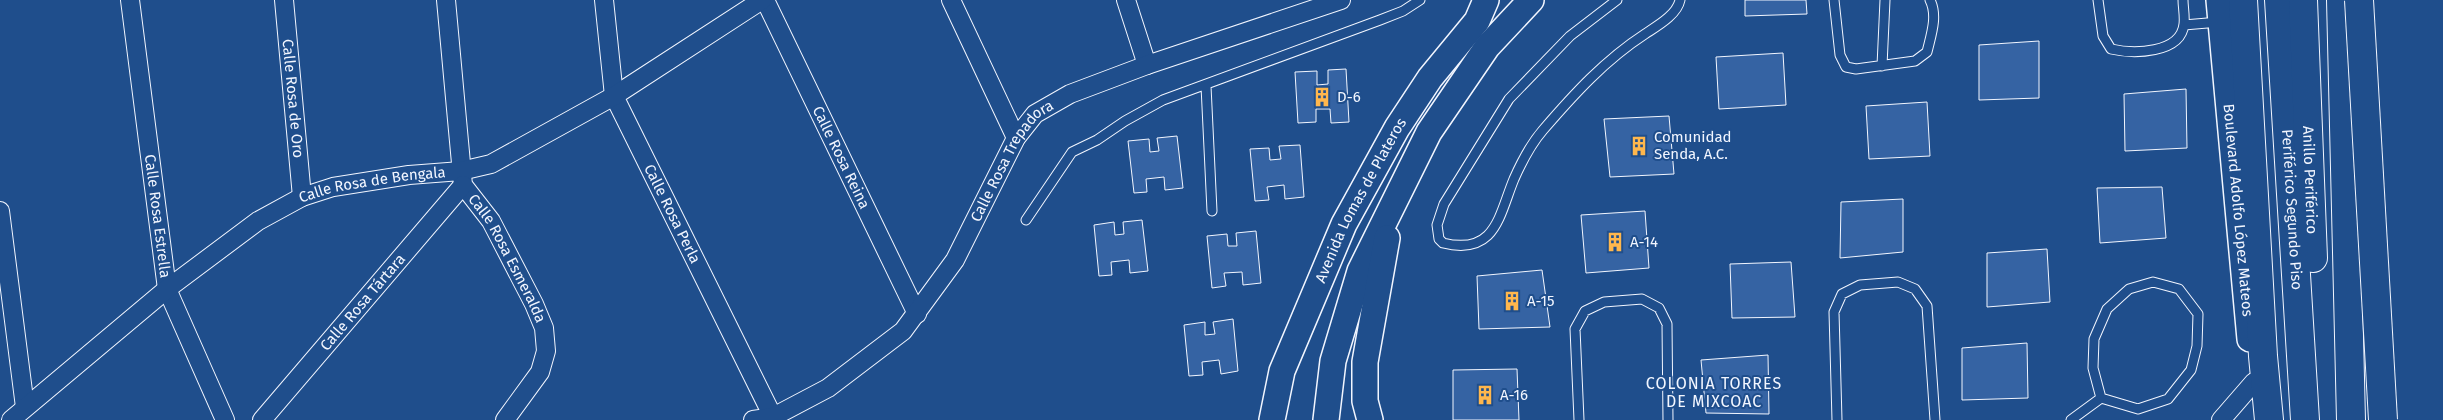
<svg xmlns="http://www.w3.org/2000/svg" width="2443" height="420" font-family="'Fira Sans',sans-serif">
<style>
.building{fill:#3563a3;stroke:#f2f6ff}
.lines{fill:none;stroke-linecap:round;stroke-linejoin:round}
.service-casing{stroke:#f2f6ff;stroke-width:11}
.minor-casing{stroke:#f2f6ff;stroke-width:20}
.secondary-casing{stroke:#f2f6ff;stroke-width:28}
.motorway-casing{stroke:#f2f6ff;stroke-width:30}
.service{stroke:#1f4e8c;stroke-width:9}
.minor{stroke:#1f4e8c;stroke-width:18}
.secondary{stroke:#1f4e8c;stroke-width:25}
.motorway{stroke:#1f4e8c;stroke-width:28}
.motorway-bridge-casing{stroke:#f2f6ff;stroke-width:30;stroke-linecap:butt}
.motorway-bridge{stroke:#1f4e8c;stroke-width:28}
.labels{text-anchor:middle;stroke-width:4;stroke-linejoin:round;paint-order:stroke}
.poi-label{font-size:15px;fill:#f2f6ff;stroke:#1f4e8c;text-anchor:start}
.street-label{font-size:15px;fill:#f2f6ff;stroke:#1f4e8c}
.neighbourhood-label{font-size:16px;letter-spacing:1px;fill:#f2f6ff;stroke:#1f4e8c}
</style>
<rect width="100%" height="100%" fill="#1f4e8c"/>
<path class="building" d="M1745,0H1806L1807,14L1745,16Z
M2039,41V98L1979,100V45Z
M1783,53L1786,105L1719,109L1716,57Z
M1346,69L1349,122L1331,123L1330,109H1316V122L1298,123L1295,72L1317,71V85L1328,84V70Z
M2186,89L2187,148L2125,151L2124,94Z
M1927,102L1930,156L1869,159L1866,106Z
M1669,116L1674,174L1610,177L1604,119Z
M1177,136L1183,188L1165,190L1164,177L1146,179L1147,192L1134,193L1128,141L1149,139L1150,152L1159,151L1157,138Z
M1300,145L1304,197L1285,199L1284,185L1267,187L1269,200L1255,201L1250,149L1269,148L1270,160L1281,159L1279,146Z
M2162,187L2166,238L2100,243L2097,188Z
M1903,199V252L1840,258L1841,202Z
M1645,211L1649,268L1586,273L1581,215Z
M1142,220L1148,271L1130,273L1129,260L1111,262L1112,275L1099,276L1094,225L1114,222L1115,235L1124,234L1123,222Z
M1256,231L1261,283L1243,285L1242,272L1224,273L1226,286L1212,288L1207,236L1227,234L1228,246H1237L1236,233Z
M2047,249L2050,302L1987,307V253Z
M1791,262L1795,317L1732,318L1730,264Z
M1542,270L1550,327L1479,329L1477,276Z
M1233,319L1238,371L1221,374L1219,360L1202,362L1203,375L1189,376L1184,325L1205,322V335L1215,334L1213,322Z
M2027,343L2028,398L1962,400V348Z
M1768,355L1769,414L1706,413L1701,360Z
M1517,369L1519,420H1453V370Z"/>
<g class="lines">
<defs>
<path id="service" d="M1617,0L1570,36L1509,99L1444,204L1437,225L1439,239L1443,243C1496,256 1499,215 1514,179C1522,161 1530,145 1543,130C1574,94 1605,60 1645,34C1657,26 1677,15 1680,0
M1834,0L1840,55L1846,67L1856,69L1915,61L1927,52C1931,35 1938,16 1930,0
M2098,0L2103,36L2111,49C2133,54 2181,54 2184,24C2185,16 2183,7 2183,0
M2184,25L2219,22
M1882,66L1885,0
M1206,86L1212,211
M1026,220L1072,152L1097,140L1125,121L1163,100L1380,20L1403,11L1420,0
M2153,282L2179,289L2198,314L2197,346L2191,370L2168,399L2138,409L2101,398L2093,368L2094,339L2107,309L2129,289Z
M1579,420L1575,329L1585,311L1604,302L1642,299L1659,308L1667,324L1668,420
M1837,420L1834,312L1842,294L1860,285L1898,282L1915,289L1927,306L1935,420
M2071,420L2101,398"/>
<g id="minor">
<path id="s1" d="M130,0L167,289L225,420"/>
<path id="s2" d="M284,0L302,197"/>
<path id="s3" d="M446,0L463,185L491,221L534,304L544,328L546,351L540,372L505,420"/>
<path id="s4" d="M604,0L614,96L773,417"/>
<path id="s5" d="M765,0L917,314"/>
<path d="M951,0L1016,138"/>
<path d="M1126,0L1147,65"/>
<path d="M0,211L25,407"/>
<path id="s6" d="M11,420L167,289L258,221L302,197L333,187L409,175L461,171L491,164L614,96L762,0"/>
<path id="s7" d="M262,420L463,185"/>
<path id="s8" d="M753,420L773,417L828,388L903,331L955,260L1016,138L1035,114L1070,94L1147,65L1341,0"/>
<path d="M2221,420L2254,382"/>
</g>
<g id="secondary">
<path id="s9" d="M2219,0L2250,339"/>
<path id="s10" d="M1272,420L1282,371L1344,224L1397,128L1430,78L1477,21L1486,0"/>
<path d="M1326,420L1333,361L1360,271L1429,132L1487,47L1531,0"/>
<path d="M1370,420L1365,401V362L1387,238"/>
</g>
<g id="motorway">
<path d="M2243,0L2263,356L2269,420"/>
<path id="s11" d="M2279,0L2305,420"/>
<path id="s12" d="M2303,0L2313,258"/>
<path d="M2341,0L2351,420"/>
</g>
</defs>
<use href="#service" class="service-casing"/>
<use href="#minor" class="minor-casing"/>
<use href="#secondary" class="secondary-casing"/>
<use href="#motorway" class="motorway-casing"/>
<use href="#service" class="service"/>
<use href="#minor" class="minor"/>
<use href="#secondary" class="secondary"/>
<use href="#motorway" class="motorway"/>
<defs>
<path id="motorway-bridge" d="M2359,0L2383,420"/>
</defs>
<use href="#motorway-bridge" class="motorway-bridge-casing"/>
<use href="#motorway-bridge" class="motorway-bridge"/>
</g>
<defs>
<symbol id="building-bare" viewBox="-9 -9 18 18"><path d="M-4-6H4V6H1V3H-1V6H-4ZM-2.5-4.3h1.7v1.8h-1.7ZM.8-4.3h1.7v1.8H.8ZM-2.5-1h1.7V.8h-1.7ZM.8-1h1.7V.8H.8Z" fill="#ffb74d" stroke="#1f4e8c" stroke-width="2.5" paint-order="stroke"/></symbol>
</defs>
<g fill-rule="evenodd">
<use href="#building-bare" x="1308" y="83" width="28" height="28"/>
<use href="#building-bare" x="1625" y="132" width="28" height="28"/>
<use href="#building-bare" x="1601" y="228" width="28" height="28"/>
<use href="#building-bare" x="1498" y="287" width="28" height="28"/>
<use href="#building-bare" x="1471" y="381" width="28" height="28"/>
</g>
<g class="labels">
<g class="poi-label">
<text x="1337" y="102">D-6</text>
<text x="1654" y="142">Comunidad<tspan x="1654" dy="17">Senda, A.C.</tspan></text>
<text x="1630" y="247">A-14</text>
<text x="1527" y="306">A-15</text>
<text x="1500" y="400">A-16</text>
</g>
<g class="street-label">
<text dy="5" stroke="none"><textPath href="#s2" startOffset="99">Calle Rosa de Oro</textPath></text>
<text dy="5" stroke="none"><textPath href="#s5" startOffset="175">Calle Rosa Reina</textPath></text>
<text dy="5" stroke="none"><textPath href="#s8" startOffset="380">Calle Rosa Trepadora</textPath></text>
<text dy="5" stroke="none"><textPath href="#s12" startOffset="180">Anillo Periférico</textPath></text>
<text dy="5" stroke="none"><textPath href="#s6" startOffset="439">Calle Rosa de Bengala</textPath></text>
<text dy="5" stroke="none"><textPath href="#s10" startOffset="238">Avenida Lomas de Plateros</textPath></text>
<text dy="5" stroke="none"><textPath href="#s9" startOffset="211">Boulevard Adolfo López Mateos</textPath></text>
<text dy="5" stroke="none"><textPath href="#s11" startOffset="210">Periférico Segundo Piso</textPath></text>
<text dy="5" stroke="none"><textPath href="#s4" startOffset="228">Calle Rosa Perla</textPath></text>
<text dy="5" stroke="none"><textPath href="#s1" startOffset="218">Calle Rosa Estrella</textPath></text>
<text dy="5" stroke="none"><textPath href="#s3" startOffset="272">Calle Rosa Esmeralda</textPath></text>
<text dy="5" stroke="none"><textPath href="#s7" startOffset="155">Calle Rosa Tártara</textPath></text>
</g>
<g class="neighbourhood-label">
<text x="1714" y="389">COLONIA TORRES<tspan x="1714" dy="18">DE MIXCOAC</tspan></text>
</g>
</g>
</svg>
